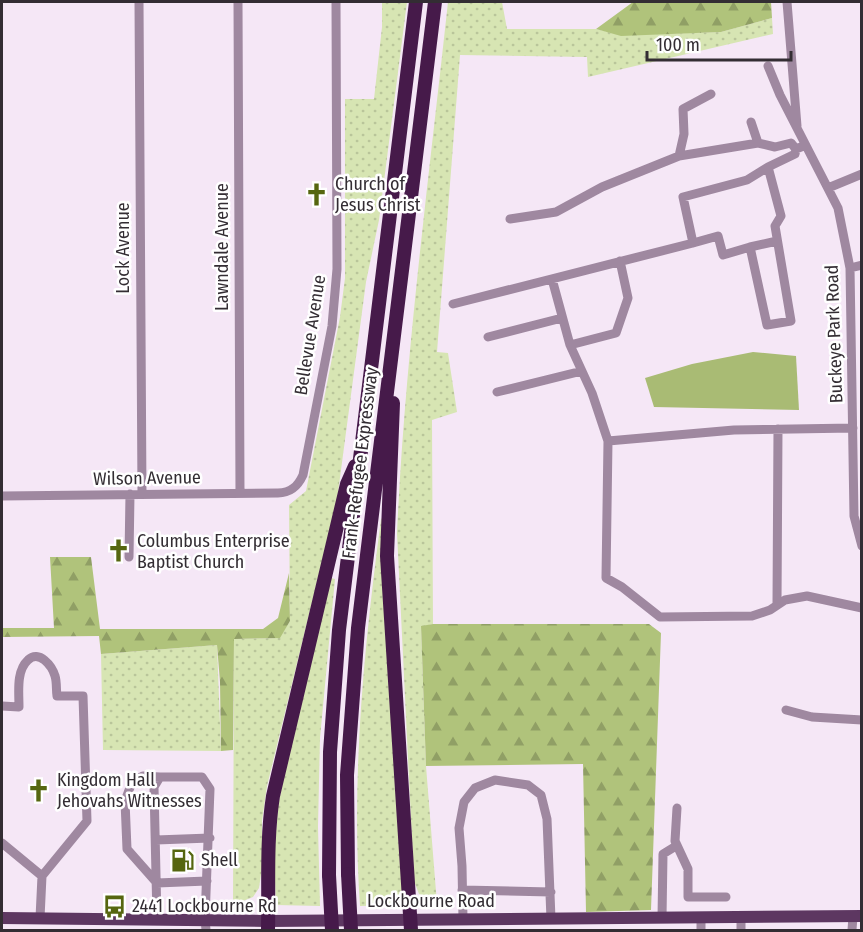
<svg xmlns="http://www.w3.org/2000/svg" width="863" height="932" font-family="'Fira Sans Condensed',sans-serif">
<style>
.grass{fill:url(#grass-dots)}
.forest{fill:url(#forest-firs)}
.water{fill:#a9bb74}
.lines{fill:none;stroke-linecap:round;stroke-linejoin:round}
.minor{stroke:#9f88a0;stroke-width:9}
.major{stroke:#5d3761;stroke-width:12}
.highway{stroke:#461a4a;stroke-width:14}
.highway-bridge{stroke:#461a4a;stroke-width:14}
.labels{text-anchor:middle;stroke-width:5;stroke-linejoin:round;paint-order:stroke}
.poi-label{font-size:18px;fill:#332d33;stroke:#fff;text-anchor:start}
.street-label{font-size:18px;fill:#332d33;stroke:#fff}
</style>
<defs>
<pattern id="grass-dots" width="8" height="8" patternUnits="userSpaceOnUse" patternTransform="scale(1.5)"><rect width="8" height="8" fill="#d7e5b3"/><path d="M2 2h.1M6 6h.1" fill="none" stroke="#b9c59a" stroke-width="1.8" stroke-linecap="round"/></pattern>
<pattern id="forest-firs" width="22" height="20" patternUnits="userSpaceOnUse" patternTransform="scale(1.5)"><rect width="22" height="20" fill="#b0c37b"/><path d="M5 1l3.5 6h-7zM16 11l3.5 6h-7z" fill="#909f65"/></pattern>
</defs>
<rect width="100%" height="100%" fill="#f5e7f6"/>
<path class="grass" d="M382,2H407L379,220L366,282L337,500L267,786L262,821V868L259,888L253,897L233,905L234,639L279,638L290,621L289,505L306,491L340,317L345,278V99H374L382,27Z
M448,2H502L507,29H596L621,35L721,32L772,18L773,34L588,77L587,57L460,55L437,352L448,353L457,412L432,420L433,624L421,627L426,766L437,904L419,894L414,881L397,533C405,356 429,178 448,2Z
M384,517L403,905L360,906C351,776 364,648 381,519Z
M331,578L335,579L320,738L318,827L320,906L276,905L274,858L278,806L286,766Z
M217,645L221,751L103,750L101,654Z"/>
<path class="forest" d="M633,2H771L772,18L721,32L621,36L596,29Z
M50,557H91L100,629H263L278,618L289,573L290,621L280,638L234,639L233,750L221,751L220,682L217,645L101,654L99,636L2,637V628H54Z
M433,624H649L661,633L651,910L586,912L583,764L426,766L421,626Z"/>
<path class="water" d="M753,352L796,356L799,410L654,407L645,378L692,364Z"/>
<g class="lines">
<path class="minor" d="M139,2L142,494
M238,2L240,493
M787,2L797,126
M768,66L780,95L838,208L850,268L854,516L862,546
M751,122L758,143L775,147L791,143L796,149L801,147
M679,156L684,134L683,109L711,94
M828,188L862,174
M510,219L556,212L602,187L679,156L758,143
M777,241L750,247L767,325L791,321L775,226L781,216L768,167L795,154L796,149
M750,247L723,255L718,236L693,243L683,197L747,180L768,167
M850,268L862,265
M552,279L570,345L592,393L608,441
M453,304L693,243
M488,337L562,318
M570,345L616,333L628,298L620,261
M497,392L582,371
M853,428L734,430L608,441L606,578L622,587L660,617L752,616L770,610L785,600L807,596L862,608
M2,496L278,493C291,493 298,486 303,475L332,326L337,269L336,2
M129,557L130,494
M777,605L778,429
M2,706L19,707C19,692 16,671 28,660C39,649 52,666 55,676C57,682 56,690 57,696H83L87,821L42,876L40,918
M786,710L812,717L862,720
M160,777L143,776L132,782L125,801L127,849L157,883L207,881
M677,808L675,841L688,869V897H726
M156,840L210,838
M2,843L42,876
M462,890L551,892
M701,917V930
M662,918L663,854L676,846
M157,919L154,787L160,777H202L210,789L205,919L206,930
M463,919L462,866L459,828L464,802L475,788L495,780L528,785L541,795L547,819L551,919
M741,930V917
M852,930L853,916"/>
<path class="major" d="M2,918L268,921L862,916"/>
<path class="highway" d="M393,403L387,556L411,930
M348,874L347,775L358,628L435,2
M329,875L330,752L339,630L416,2
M268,930C269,885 266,841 273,796L347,484L355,466"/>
<path class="highway-bridge" d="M348,874L351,930
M329,875L332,930"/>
</g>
<defs>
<symbol id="church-bare" viewBox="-9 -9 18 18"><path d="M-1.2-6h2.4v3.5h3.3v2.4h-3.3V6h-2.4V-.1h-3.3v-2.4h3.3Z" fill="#566610" stroke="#fff" stroke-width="2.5" paint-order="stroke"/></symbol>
<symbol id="fuel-bare" viewBox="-9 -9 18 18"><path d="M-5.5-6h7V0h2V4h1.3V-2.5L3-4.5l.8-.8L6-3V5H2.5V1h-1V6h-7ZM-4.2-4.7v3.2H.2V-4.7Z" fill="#566610" stroke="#fff" stroke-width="2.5" paint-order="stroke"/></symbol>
<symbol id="bus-bare" viewBox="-9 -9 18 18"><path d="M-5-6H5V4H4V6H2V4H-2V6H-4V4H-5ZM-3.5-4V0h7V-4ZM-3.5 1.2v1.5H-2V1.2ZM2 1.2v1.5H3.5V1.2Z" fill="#566610" stroke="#fff" stroke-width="2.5" paint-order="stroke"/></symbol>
</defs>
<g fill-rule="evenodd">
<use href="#church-bare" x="300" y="178" width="33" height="33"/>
<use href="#church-bare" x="102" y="534" width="33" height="33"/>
<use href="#church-bare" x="22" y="774" width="33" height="33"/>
<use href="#fuel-bare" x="166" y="844" width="33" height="33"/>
<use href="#bus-bare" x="98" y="890" width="33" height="33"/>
</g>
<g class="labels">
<g class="poi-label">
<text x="335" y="190">Church of<tspan x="335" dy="21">Jesus Christ</tspan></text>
<text x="137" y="547">Columbus Enterprise<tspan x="137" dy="21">Baptist Church</tspan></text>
<text x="57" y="786">Kingdom Hall<tspan x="57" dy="21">Jehovahs Witnesses</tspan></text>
<text x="201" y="866">Shell</text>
<text x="132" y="912">2441 Lockbourne Rd</text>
</g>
<g class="street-label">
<text transform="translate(222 247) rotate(-90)" y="6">Lawndale Avenue</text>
<text transform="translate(123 248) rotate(-90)" y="6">Lock Avenue</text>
<text transform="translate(834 334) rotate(-92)" y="6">Buckeye Park Road</text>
<text transform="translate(310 335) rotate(-81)" y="6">Bellevue Avenue</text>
<text transform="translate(360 463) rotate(-83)" y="6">Frank-Refugee Expressway</text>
<text transform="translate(147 478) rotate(-1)" y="6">Wilson Avenue</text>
<text x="431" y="907">Lockbourne Road</text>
</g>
</g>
<rect width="863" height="932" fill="none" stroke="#332d33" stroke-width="6"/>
<path d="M647 51v9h144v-9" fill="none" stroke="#332d33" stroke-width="3"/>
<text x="656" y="51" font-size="18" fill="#332d33" stroke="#ffffff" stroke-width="4.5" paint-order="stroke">100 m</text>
</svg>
